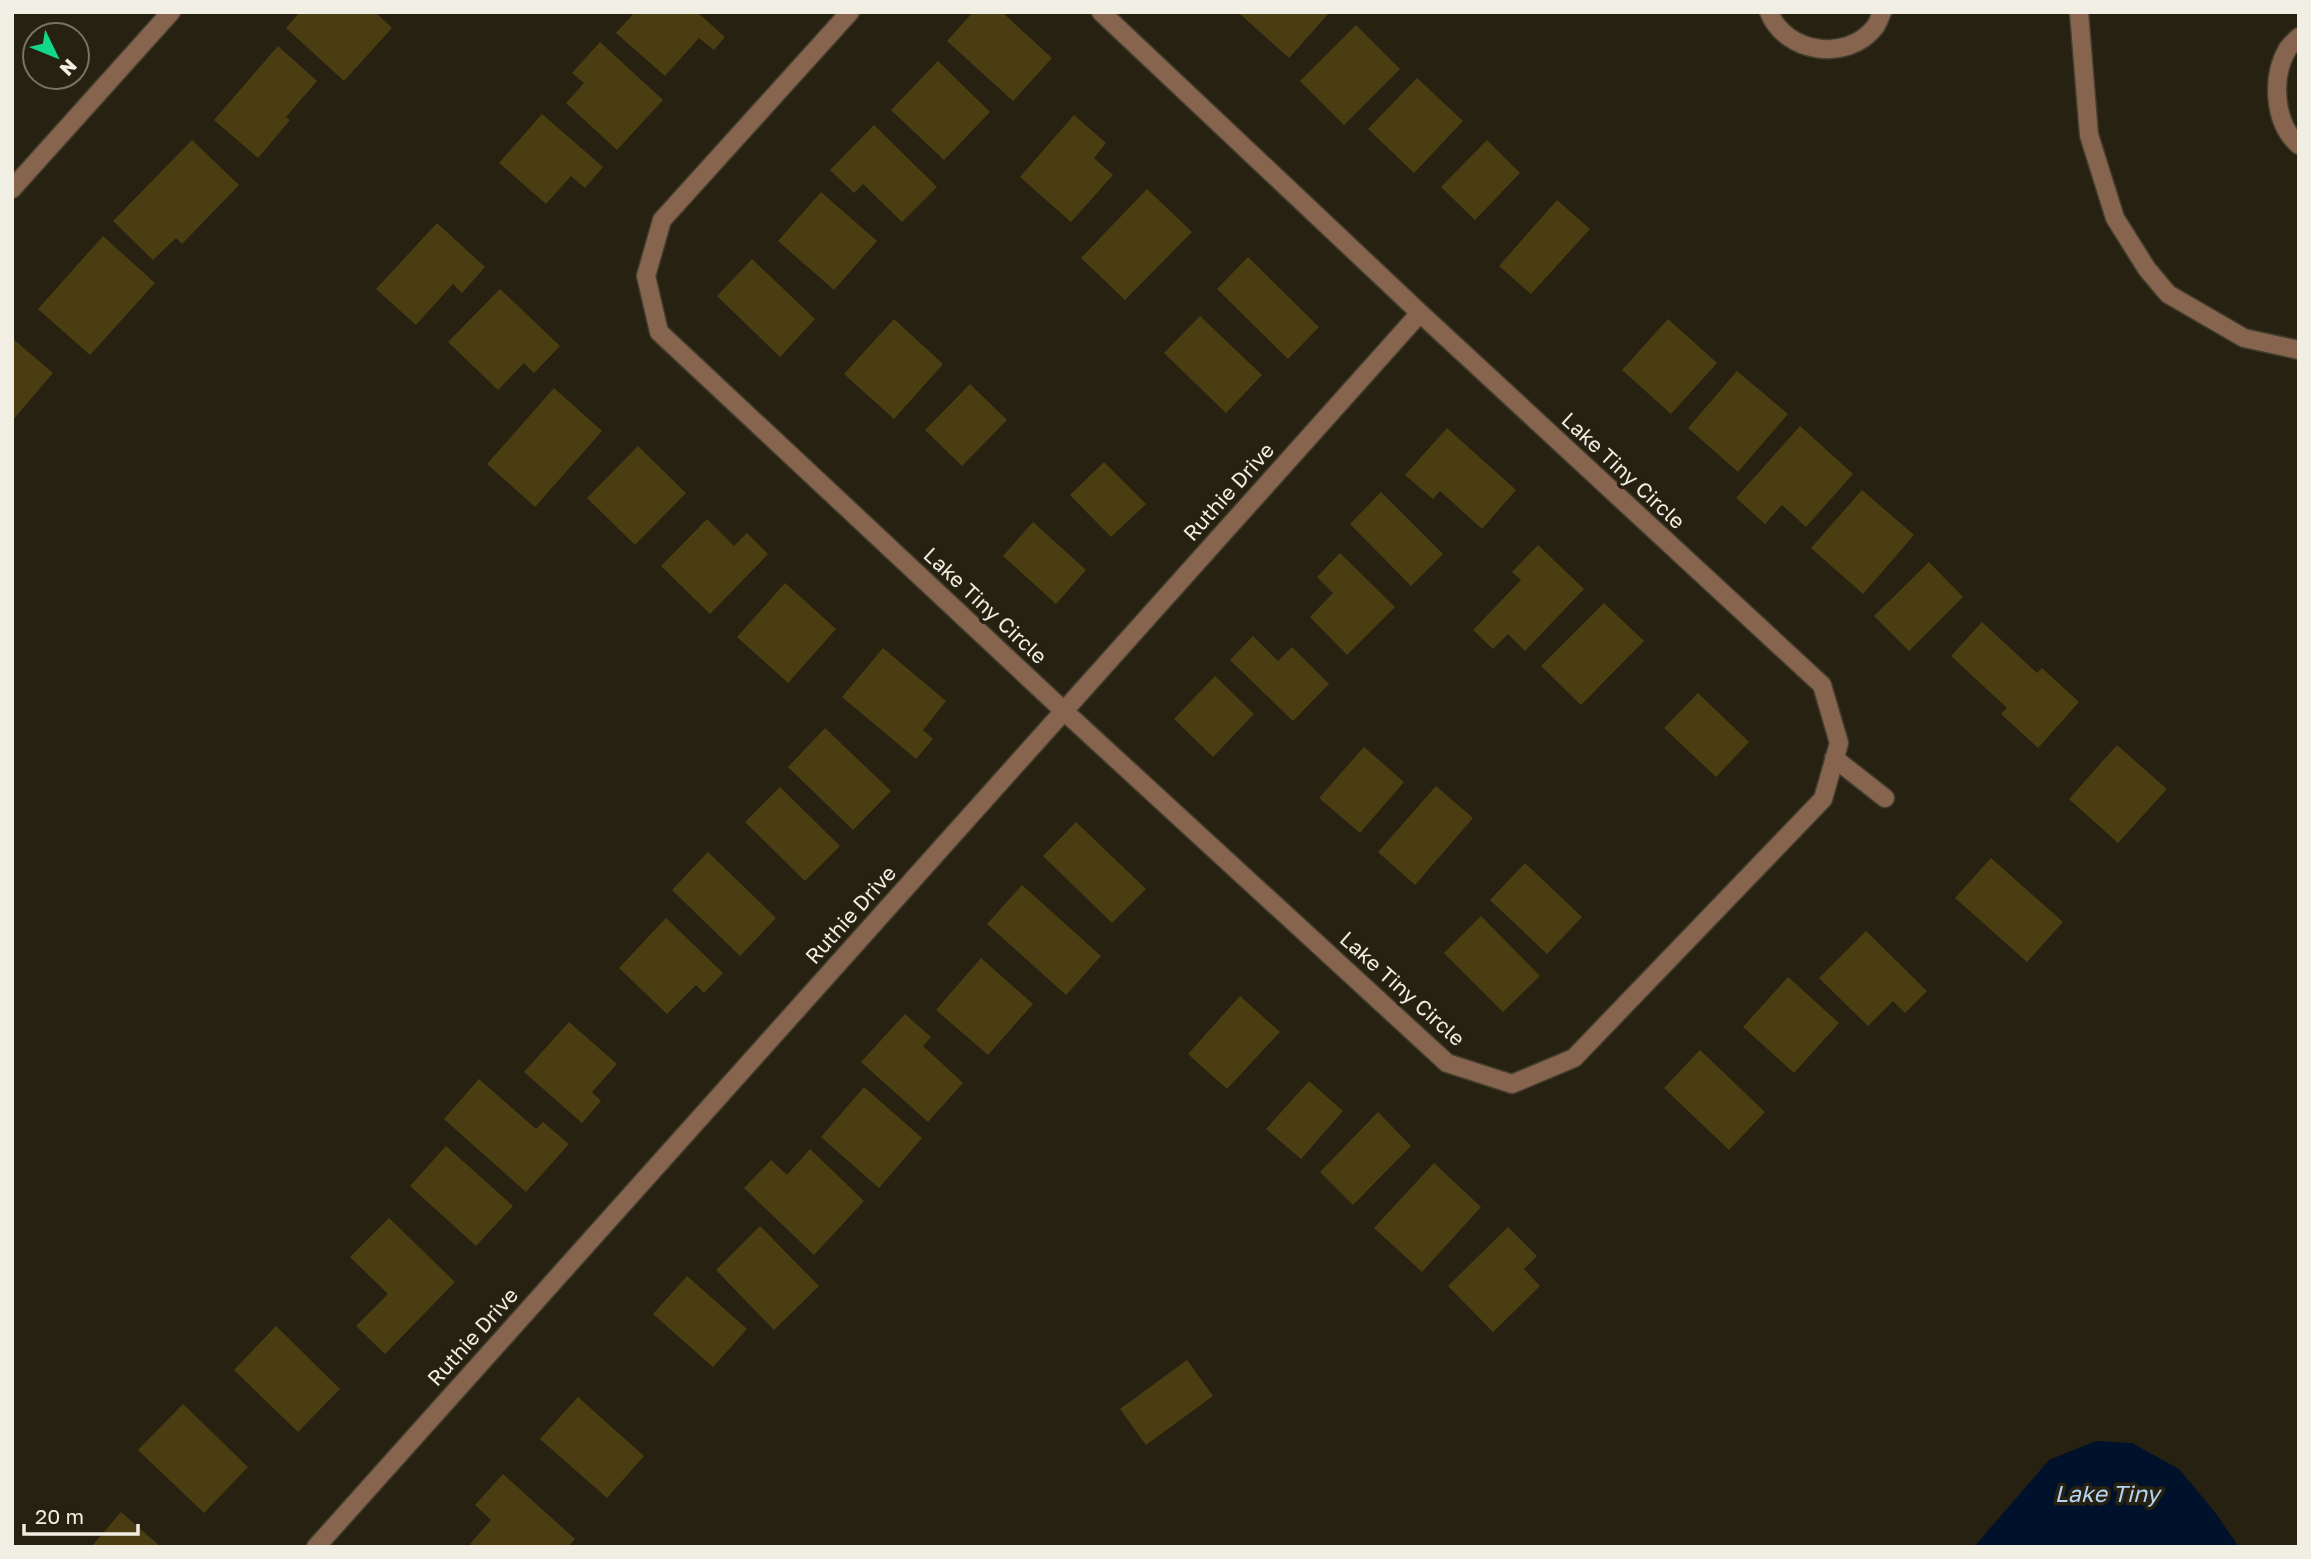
<svg xmlns="http://www.w3.org/2000/svg" width="2311" height="1559" font-family="'Golos Text',sans-serif">
<style>
.water{fill:#00112b}
.building{fill:#4b3d12}
.lines{fill:none;stroke-linecap:round;stroke-linejoin:round}
.minor-casing{stroke:#433e2e;stroke-width:21}
.minor{stroke:#86644e;stroke-width:18}
.labels{text-anchor:middle;stroke-width:7;stroke-linejoin:round;paint-order:stroke}
.street-label{font-size:21px;fill:#f1eee3;stroke:#272111}
.water-label{font-size:23px;font-style:italic;fill:#b5d3f4;stroke:#272111}
</style>
<rect width="100%" height="100%" fill="#272111"/>
<path class="water" d="M2096,1441L2132,1443L2179,1469L2214,1511L2239,1547H1974L2049,1460Z"/>
<path class="building" d="M300,12H375L392,28L344,81L286,28Z
M635,12H697L725,37L714,50L699,38L665,76L616,33Z
M973,12H1002L1052,58L1013,101L947,41Z
M1242,12H1330L1289,58L1240,14Z
M1356,25L1400,69L1344,125L1300,81Z
M600,42L663,100L617,150L566,103L584,83L572,73Z
M278,46L317,81L286,117L290,120L258,158L214,120Z
M938,61L990,112L944,160L891,110Z
M1417,78L1463,121L1414,173L1368,129Z
M542,114L603,167L585,188L571,176L546,204L499,163Z
M1074,115L1106,143L1094,158L1113,175L1071,222L1020,177Z
M874,125L937,187L902,222L863,184L854,193L830,170Z
M192,140L239,185L182,244L176,238L153,260L113,221Z
M1487,140L1520,173L1475,220L1441,187Z
M1147,189L1192,232L1125,300L1081,258Z
M821,192L877,241L834,290L778,241Z
M1557,200L1590,229L1531,294L1499,266Z
M437,223L485,267L462,293L453,284L416,325L376,289Z
M103,236L155,283L90,355L38,309Z
M1248,257L1319,327L1288,359L1217,289Z
M752,259L815,319L780,357L717,296Z
M500,289L560,346L534,373L524,363L498,390L448,342Z
M1200,316L1262,375L1226,413L1164,353Z
M894,319L943,364L894,419L844,374Z
M1668,319L1717,363L1671,414L1622,370Z
M12,338L53,373L12,421Z
M1737,371L1788,414L1738,472L1688,428Z
M970,384L1007,420L962,466L925,430Z
M554,388L602,431L535,507L487,464Z
M1800,426L1853,474L1806,527L1782,505L1765,524L1736,498Z
M1447,428L1516,490L1482,529L1440,491L1433,499L1405,475Z
M638,446L686,493L635,545L587,498Z
M1104,462L1146,504L1111,537L1070,495Z
M1862,490L1914,535L1863,594L1811,548Z
M1381,492L1443,554L1411,586L1350,524Z
M707,519L734,546L747,533L768,554L710,614L661,566Z
M1033,522L1086,570L1056,604L1003,556Z
M1538,545L1584,589L1525,651L1508,634L1493,649L1473,630L1521,580L1512,572Z
M1340,553L1395,607L1347,655L1310,617L1333,593L1317,577Z
M1929,562L1963,597L1909,651L1874,616Z
M785,583L836,629L788,683L737,637Z
M1604,603L1644,641L1581,705L1541,666Z
M1982,622L2037,673L2042,668L2079,702L2038,748L2001,714L2007,708L1951,656Z
M1253,636L1278,661L1292,647L1329,684L1293,721L1230,660Z
M883,648L946,701L923,730L933,739L916,759L842,697Z
M1215,676L1254,714L1213,757L1174,719Z
M1698,693L1749,742L1716,777L1664,728Z
M825,728L891,791L853,830L788,767Z
M2117,745L2167,789L2118,843L2069,799Z
M1364,747L1404,782L1360,833L1319,798Z
M1436,786L1473,818L1415,885L1378,852Z
M780,787L840,846L805,881L745,822Z
M1076,822L1146,889L1112,923L1043,856Z
M708,852L776,918L740,956L672,890Z
M1991,858L2063,922L2027,962L1955,898Z
M1525,863L1582,917L1547,954L1490,900Z
M1022,885L1101,956L1066,995L987,924Z
M1481,916L1540,976L1503,1012L1444,953Z
M666,918L723,973L704,993L696,985L667,1014L619,968Z
M1866,931L1927,991L1905,1013L1893,1001L1868,1026L1819,978Z
M981,958L1033,1004L988,1055L936,1010Z
M1788,977L1839,1023L1794,1073L1743,1027Z
M1240,996L1280,1032L1227,1089L1188,1054Z
M905,1014L931,1037L923,1046L963,1083L928,1122L861,1062Z
M569,1022L617,1064L592,1092L601,1101L582,1123L524,1072Z
M1700,1050L1765,1112L1729,1150L1664,1088Z
M479,1079L536,1129L543,1122L569,1144L526,1192L444,1119Z
M1309,1081L1343,1111L1301,1159L1266,1129Z
M864,1087L922,1138L879,1188L821,1137Z
M1378,1112L1411,1146L1353,1205L1320,1172Z
M446,1146L513,1206L476,1246L410,1186Z
M810,1149L864,1201L814,1255L744,1188L771,1160L787,1175Z
M1434,1163L1481,1207L1422,1272L1374,1228Z
M389,1218L455,1282L385,1354L356,1326L388,1294L350,1257Z
M760,1226L819,1286L774,1330L716,1270Z
M1508,1227L1537,1256L1524,1269L1540,1286L1493,1332L1448,1286Z
M687,1276L747,1329L713,1367L653,1314Z
M276,1326L340,1389L298,1432L234,1370Z
M1187,1360L1213,1396L1146,1445L1120,1409Z
M578,1397L644,1456L607,1498L540,1439Z
M183,1404L248,1467L204,1513L138,1450Z
M503,1474L575,1539L568,1547H474L470,1544L491,1520L475,1505Z
M121,1512L161,1547H91Z"/>
<g class="lines">
<defs>
<path id="minor" d="M850,12L662,220L646,276L659,332L1064,711L1447,1063L1512,1084L1574,1058L1823,799L1839,743L1822,685L1420,313L1101,12
M1769,12C1785,53 1847,63 1875,27C1878,23 1880,17 1882,12
M2079,12L2089,135L2115,218L2147,269L2168,294L2244,338L2299,350
M2299,37C2295,41 2290,45 2287,50C2271,78 2274,124 2299,145
M12,189L171,12
M1834,758L1885,798
M316,1547L1420,313"/>
</defs>
<use href="#minor" class="minor-casing"/>
<use href="#minor" class="minor"/>
</g>
<g class="labels">
<g class="street-label">
<text transform="translate(1623 471) rotate(43)" y="7">Lake Tiny Circle</text>
<text transform="translate(1229 492) rotate(-48)" y="7">Ruthie Drive</text>
<text transform="translate(985 606) rotate(43)" y="7">Lake Tiny Circle</text>
<text transform="translate(851 915) rotate(-48)" y="7">Ruthie Drive</text>
<text transform="translate(1402 989) rotate(42)" y="7">Lake Tiny Circle</text>
<text transform="translate(473 1337) rotate(-48)" y="7">Ruthie Drive</text>
</g>
<g class="water-label">
<text x="2107" y="1502">Lake Tiny</text>
</g>
</g>
<rect width="2311" height="1559" fill="none" stroke="#f1eee3" stroke-width="28"/>
<g transform="translate(56 56) rotate(133)"><circle r="33" fill="#272111" stroke="#787365" stroke-width="2"/>
<path d="M0-5L12 26L0 18L-12 26Z" fill="#12d98a"/>
<text y="-10" font-size="19" font-weight="bold" text-anchor="middle" fill="#f1eee3">N</text>
</g>
<path d="M24 1524v10h114v-10" fill="none" stroke="#f1eee3" stroke-width="3.5"/>
<text x="35" y="1524" font-size="21" fill="#f1eee3" stroke="#272111" stroke-width="5" paint-order="stroke">20 m</text>
</svg>
